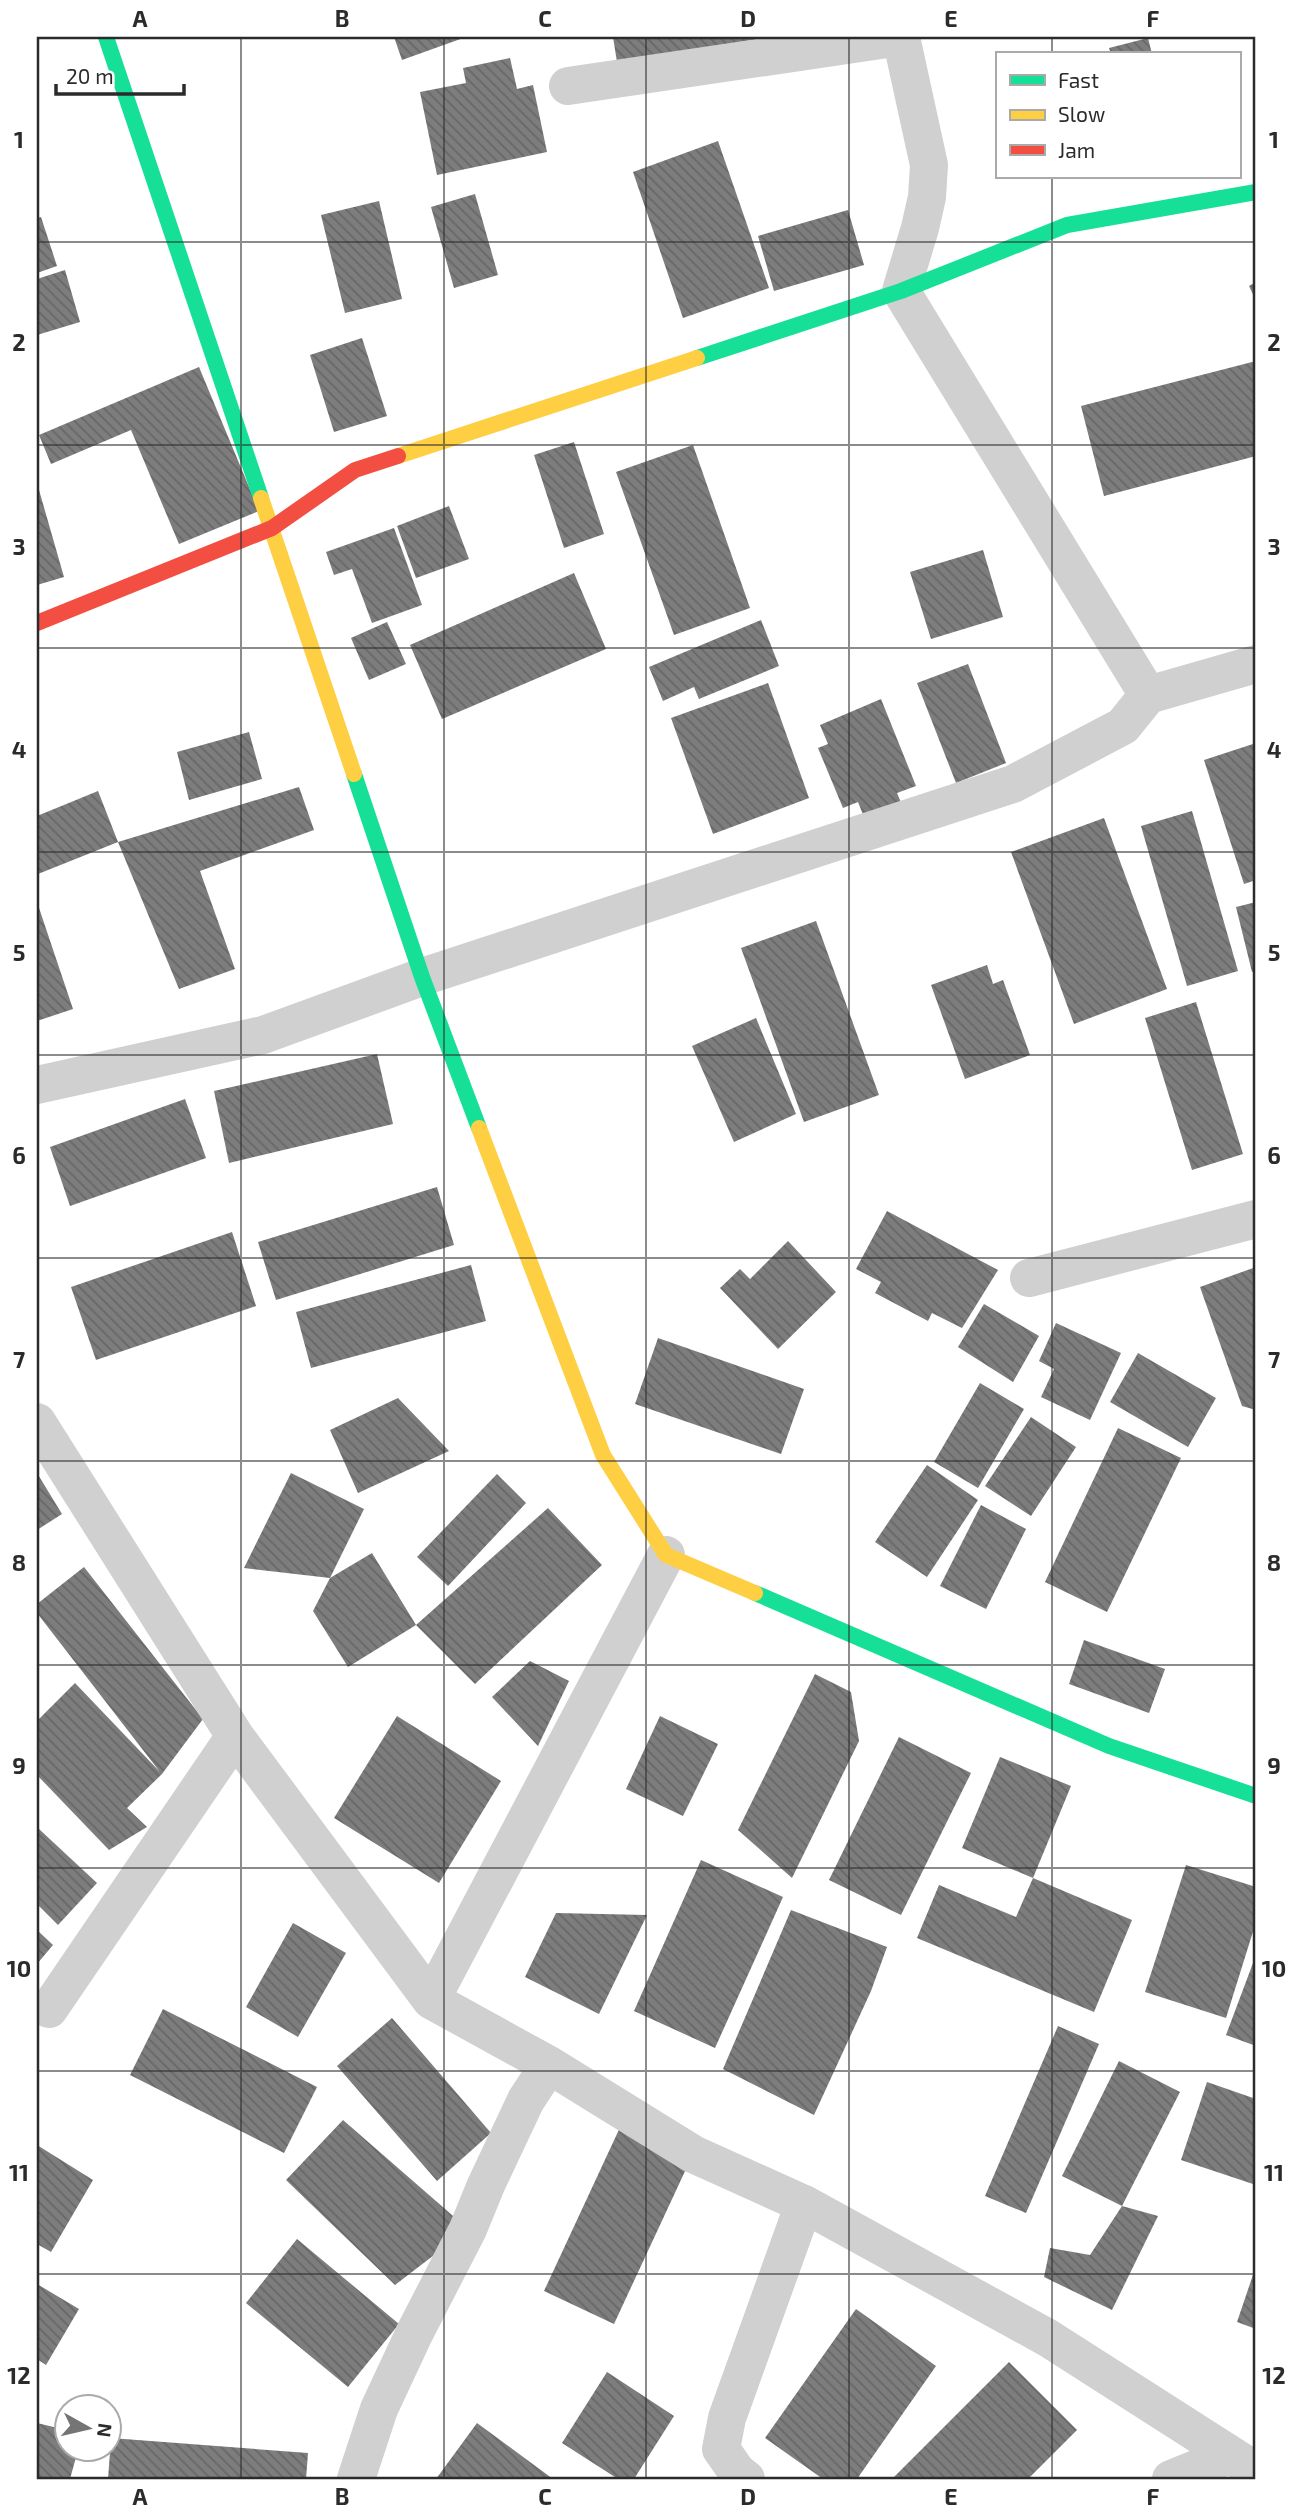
<svg xmlns="http://www.w3.org/2000/svg" width="1293" height="2516" font-family="'Exo 2',sans-serif">
<style>
.building{fill:url(#building-back-hatch)}
.lines{fill:none;stroke-linecap:round;stroke-linejoin:round}
.street{stroke:#d0d0d0;stroke-width:38}
.fast{stroke:#16e098;stroke-width:16}
.slow{stroke:#ffcf43;stroke-width:16}
.jam{stroke:#f24e42;stroke-width:16}
.grid{fill:none;stroke:#2b2b2b;stroke-width:2;stroke-opacity:0.55}
.neatline{fill:none;stroke:#2b2b2b;stroke-width:2.5}
.grid-label{font-size:23px;text-anchor:middle;font-weight:bold;fill:#2b2b2b}
</style>
<defs>
<pattern id="building-back-hatch" width="6" height="6" patternUnits="userSpaceOnUse" patternTransform="scale(1.75)"><rect width="6" height="6" fill="#7d7d7d"/><path d="M-1 5l2 2M0 0l6 6M5-1l2 2" fill="none" stroke="#676767"/></pattern>
</defs>
<rect width="100%" height="100%" fill="#fff"/>
<path class="building" d="M394,37H466L402,60Z
M613,37H765V38L617,62Z
M1148,38L1152,54H1111L1109,48Z
M510,58L517,89L533,85L547,152L437,175L420,92L466,83L463,68Z
M718,141L769,288L683,318L633,172Z
M475,194L498,275L454,288L431,207Z
M379,201L402,299L345,313L321,215Z
M848,210L864,265L774,291L758,236Z
M41,217L57,266L37,273V218Z
M65,270L80,322L37,335V279Z
M1256,282V301L1249,286Z
M362,338L387,416L334,432L310,355Z
M1256,361V456L1104,496L1081,406Z
M199,367L259,511L179,544L131,430L51,464L39,435Z
M574,442L604,534L564,548L534,455Z
M693,445L750,608L674,635L616,472Z
M37,483L64,577L37,585Z
M449,506L469,559L416,578L397,526Z
M394,528L422,605L372,623L352,569L334,575L326,552Z
M983,550L1003,617L931,639L910,572Z
M574,573L606,649L442,719L410,645Z
M761,620L779,666L699,699L694,687L663,701L649,667Z
M387,622L406,664L369,680L351,638Z
M968,664L1006,763L956,783L917,683Z
M768,683L809,798L713,834L671,718Z
M881,699L916,786L897,793L903,807L866,822L858,802L843,808L818,748L828,744L820,725Z
M249,732L262,779L189,800L177,752Z
M1256,743V880L1244,884L1204,760Z
M299,787L314,830L200,871L235,969L179,989L118,842Z
M98,791L118,842L38,874L37,816Z
M1192,811L1238,971L1187,986L1141,826Z
M1104,818L1167,989L1074,1024L1011,852Z
M37,902L73,1009L37,1021Z
M1256,902V971L1252,972L1236,907Z
M816,921L879,1095L804,1122L741,948Z
M987,965L993,984L1003,980L1030,1055L965,1079L931,985Z
M1196,1002L1243,1154L1192,1170L1145,1018Z
M756,1018L796,1114L734,1142L692,1046Z
M377,1054L393,1124L229,1163L214,1091Z
M185,1099L206,1158L70,1206L50,1147Z
M437,1187L454,1245L276,1300L258,1242Z
M887,1211L998,1270L962,1328L932,1313L928,1321L875,1293L881,1282L856,1269Z
M232,1232L256,1306L96,1360L71,1287Z
M788,1241L836,1292L778,1349L720,1288L740,1269L750,1279Z
M471,1265L486,1321L311,1368L296,1312Z
M1256,1267V1410L1242,1406L1200,1287Z
M984,1304L1039,1336L1013,1382L958,1347Z
M1056,1323L1121,1353L1090,1420L1041,1397L1054,1369L1039,1361Z
M658,1338L804,1389L781,1454L635,1404Z
M1138,1353L1216,1398L1188,1447L1110,1402Z
M980,1383L1024,1409L978,1488L934,1462Z
M398,1398L449,1451L358,1493L330,1430Z
M1031,1417L1076,1447L1031,1516L985,1486Z
M1118,1428L1181,1458L1107,1612L1045,1582Z
M927,1465L978,1500L927,1577L875,1542Z
M37,1473L62,1514L37,1530Z
M291,1473L364,1509L330,1578L244,1568Z
M497,1474L526,1503L448,1586L417,1557Z
M981,1505L1026,1529L986,1609L940,1586Z
M548,1508L602,1565L475,1684L416,1625Z
M372,1553L416,1625L348,1667L313,1611L330,1578Z
M84,1567L203,1719L162,1774L127,1808L147,1827L109,1850L37,1775V1721L75,1683L160,1772L37,1613V1604Z
M1084,1640L1165,1669L1149,1713L1069,1684Z
M530,1661L569,1681L538,1746L492,1697Z
M815,1674L851,1692L859,1741L792,1878L738,1830Z
M397,1716L501,1781L439,1883L334,1818Z
M660,1716L718,1744L683,1816L626,1789Z
M899,1737L971,1773L901,1915L829,1880Z
M1000,1757L1071,1786L1033,1878L962,1848Z
M39,1829L97,1883L58,1925L37,1904V1831Z
M701,1860L783,1897L715,2048L634,2011Z
M1186,1865L1256,1887V1922L1226,2018L1145,1992Z
M1033,1878L1132,1920L1094,2012L917,1938L939,1885L1016,1917Z
M791,1910L887,1947L871,1991L814,2115L723,2069Z
M556,1913L647,1915L599,2014L525,1977Z
M293,1923L346,1953L298,2037L246,2007Z
M37,1930L53,1945L37,1964Z
M1256,1955V2046L1226,2035Z
M163,2009L317,2087L284,2153L130,2075Z
M392,2018L491,2133L437,2181L337,2066Z
M1058,2026L1099,2044L1026,2213L985,2196Z
M1119,2061L1180,2092L1122,2206L1062,2176Z
M1207,2082L1256,2099V2185L1181,2160Z
M343,2120L468,2229L395,2285L286,2180Z
M623,2121L693,2154L614,2324L544,2291Z
M37,2145L93,2180L51,2252L37,2244Z
M1122,2206L1158,2216L1112,2310L1044,2277L1050,2248L1090,2255Z
M297,2239L399,2324L348,2387L246,2303Z
M1256,2266V2329L1237,2322Z
M37,2284L79,2309L46,2365L37,2359Z
M856,2309L936,2366L857,2479H823L765,2438Z
M1009,2362L1077,2430L1028,2479H892Z
M607,2372L674,2416L634,2479H618L562,2443Z
M37,2423L66,2430V2450H78L70,2479H37Z
M477,2423L553,2479H436Z
M111,2438L308,2453L306,2479H108Z"/>
<g class="lines">
<path class="street" d="M901,37L929,165L927,197L920,228L901,291L1148,695
M568,86L901,37
M37,1085L263,1035L422,977L1013,784L1123,726L1148,695L1256,664
M1029,1278L1256,1219
M37,1422L235,1736L431,2000L666,1555
M49,2009L235,1736
M549,2065L693,2154L804,2204L1048,2338L1256,2471
M356,2479L379,2409L414,2334L468,2229L486,2185L526,2100L549,2065L431,2000
M746,2479L737,2472L721,2449L727,2418L804,2204
M1171,2479L1230,2455"/>
<path class="fast" d="M106,37L261,498
M697,358L901,291L1067,225L1256,192
M354,774L422,977L479,1128
M755,1593L1109,1746L1256,1796"/>
<path class="slow" d="M398,456L697,358
M261,498L354,774
M479,1128L603,1455L666,1555L755,1593"/>
<path class="jam" d="M37,623L272,528L355,470L398,456"/>
</g>
<path class="grid" d="M241,37V2479M444,37V2479M646,37V2479M849,37V2479M1052,37V54M1052,177V2479M37,242H1256M37,445H1256M37,648H1256M37,852H1256M37,1055H1256M37,1258H1256M37,1461H1256M37,1665H1256M37,1868H1256M37,2071H1256M37,2274H1256"/>
<rect width="1293" height="2516" fill="none" stroke="#ffffff" stroke-width="77"/>
<rect x="996" y="52" width="245" height="126" fill="#ffffff" stroke="#aaaaaa" stroke-width="2"/>
<rect x="1010" y="75" width="35" height="10" fill="#16e098" stroke="#aaaaaa" stroke-width="2"/>
<text x="1058" y="88" font-size="21" fill="#2b2b2b">Fast</text>
<rect x="1010" y="110" width="35" height="10" fill="#ffcf43" stroke="#aaaaaa" stroke-width="2"/>
<text x="1058" y="122" font-size="21" fill="#2b2b2b">Slow</text>
<rect x="1010" y="145" width="35" height="10" fill="#f24e42" stroke="#aaaaaa" stroke-width="2"/>
<text x="1058" y="158" font-size="21" fill="#2b2b2b">Jam</text>
<g transform="translate(88 2428) rotate(98)"><circle r="33" fill="#ffffff" stroke="#aaaaaa" stroke-width="2"/>
<path d="M0-5L12 26L0 18L-12 26Z" fill="#757575"/>
<text y="-10" font-size="19" font-weight="bold" text-anchor="middle" fill="#2b2b2b">N</text>
</g>
<path d="M56 84v10h128v-10" fill="none" stroke="#2b2b2b" stroke-width="3.5"/>
<text x="66" y="84" font-size="21" fill="#2b2b2b" stroke="#ffffff" stroke-width="5" paint-order="stroke">20 m</text>
<rect x="38" y="38" width="1216" height="2440" class="neatline"/>
<g class="grid-label">
<text x="140" y="27">A</text>
<text x="342" y="27">B</text>
<text x="545" y="27">C</text>
<text x="748" y="27">D</text>
<text x="951" y="27">E</text>
<text x="1153" y="27">F</text>
<text x="19" y="148">1</text>
<text x="1274" y="148">1</text>
<text x="19" y="351">2</text>
<text x="1274" y="351">2</text>
<text x="19" y="555">3</text>
<text x="1274" y="555">3</text>
<text x="19" y="758">4</text>
<text x="1274" y="758">4</text>
<text x="19" y="961">5</text>
<text x="1274" y="961">5</text>
<text x="19" y="1164">6</text>
<text x="1274" y="1164">6</text>
<text x="19" y="1368">7</text>
<text x="1274" y="1368">7</text>
<text x="19" y="1571">8</text>
<text x="1274" y="1571">8</text>
<text x="19" y="1774">9</text>
<text x="1274" y="1774">9</text>
<text x="19" y="1977">10</text>
<text x="1274" y="1977">10</text>
<text x="19" y="2181">11</text>
<text x="1274" y="2181">11</text>
<text x="19" y="2384">12</text>
<text x="1274" y="2384">12</text>
<text x="140" y="2505">A</text>
<text x="342" y="2505">B</text>
<text x="545" y="2505">C</text>
<text x="748" y="2505">D</text>
<text x="951" y="2505">E</text>
<text x="1153" y="2505">F</text>
</g>
</svg>
